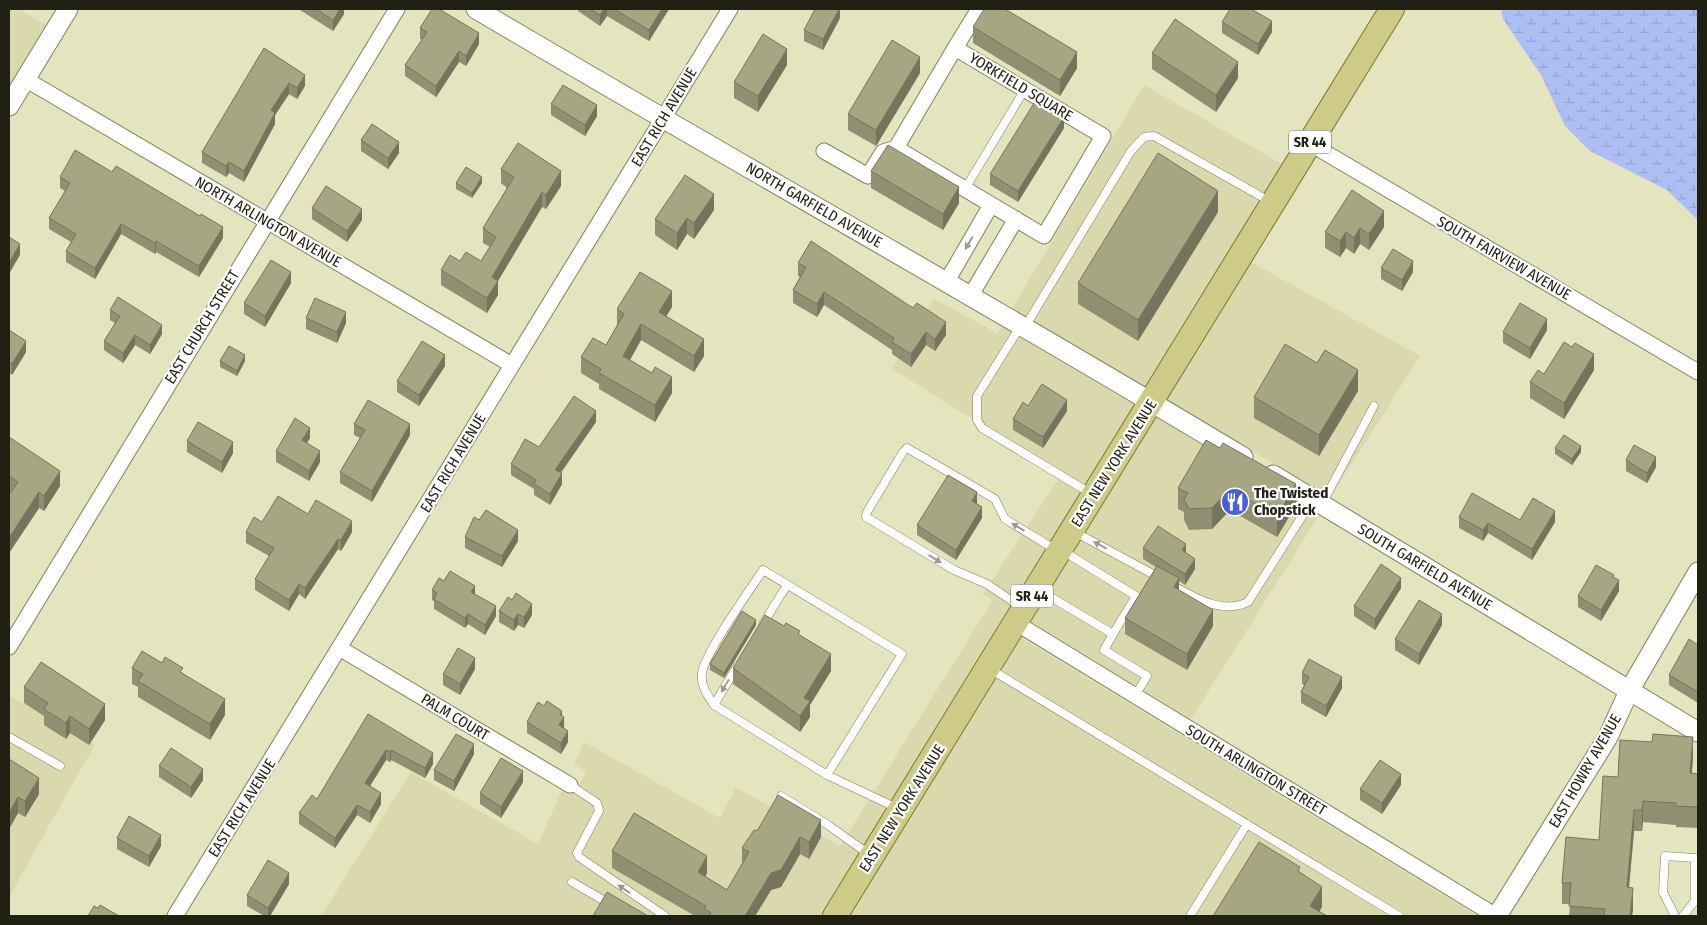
<svg xmlns="http://www.w3.org/2000/svg" width="1707" height="925" font-family="'Fira Sans Condensed',sans-serif">
<style>
.built{fill:#dad9ad}
.wetland{fill:url(#wetland-marsh)}
.lines{fill:none;stroke-linecap:round;stroke-linejoin:round}
.service-casing{stroke:#81805e;stroke-width:9}
.minor-casing{stroke:#81805e;stroke-width:17}
.tertiary-casing{stroke:#81805e;stroke-width:21}
.primary-casing{stroke:#7c782a;stroke-width:26}
.service{stroke:#fff;stroke-width:8}
.minor{stroke:#fff;stroke-width:15}
.tertiary{stroke:#fff;stroke-width:19}
.primary{stroke:#ceca87;stroke-width:24}
.wall{fill:#908f71}
.shaded-wall{fill:#75745c}
.building{fill:#a7a683;stroke:#75745c}
.oneway{fill:#9b9b95}
.labels{text-anchor:middle;stroke-width:4.5;stroke-linejoin:round;paint-order:stroke}
.shield{fill:#fff;stroke:#64645a;stroke-width:1}
.shield-label{font-size:14px;font-weight:bold;fill:#212113}
.street-label{font-size:15px;fill:#212113;stroke:#fff}
.poi-label{font-size:15px;font-weight:bold;fill:#212113;stroke:#fff;text-anchor:start}
</style>
<defs>
<pattern id="wetland-marsh" width="20" height="14" patternUnits="userSpaceOnUse" patternTransform="scale(1.25)"><rect width="20" height="14" fill="#adbef4"/><path d="M1 5h8M5 5V1M11 12h8M15 12V8" fill="none" stroke="#95a3d0"/></pattern>
</defs>
<rect width="100%" height="100%" fill="#e4e4be"/>
<path class="built" d="M9,9H19L55,30L9,107Z
M1144,85L1284,165L1147,388L1012,309Z
M1261,243L1251,262L1420,356L1330,498L1166,399Z
M934,299L997,333L1003,325L1137,404L823,916H321L411,772L538,844L566,781L577,788L586,772L574,764L584,742L720,818L736,787L840,846L993,600L983,594L1062,474L892,369Z
M1156,415L1320,514L1191,719L1030,621Z
M1020,637L1478,916H848Z
M9,695L95,744L9,897Z"/>
<path class="wetland" d="M1501,9H1698V220L1667,190L1590,151L1565,126L1541,75L1503,19Z"/>
<g class="lines">
<defs>
<path id="service" d="M965,189L1025,89
M1021,325L977,396V420L982,428L1090,493
M1025,327L1131,151L1144,137L1154,136L1271,202
M1322,504L1374,406
M1073,531L1160,578
M1063,551L1136,596L1113,634
M1170,584C1194,597 1221,615 1248,602L1313,499
M1039,590L1113,634L1104,650L1147,676L1135,696
M1021,607L987,584L954,570L866,517L867,512L903,452L907,448L995,499L1005,519L1056,550
M763,624L787,585
M990,669L1399,916
M714,705L738,665
M9,737L60,766
M827,775L902,654L763,570C750,590 704,654 702,673C700,685 708,696 714,705L827,775L897,808
M570,785L597,803L599,811L577,853L579,857L665,916
M781,796L828,825L870,855
M572,882L610,904
M1190,916L1247,824
M1675,916L1663,892L1665,856L1695,858V901L1683,916"/>
<path id="minor" d="M955,48L1103,136L1044,236L896,148Z
M955,48L979,9
M25,79L512,365
M1309,143L1698,372
M824,151L868,176L883,152L896,148
M947,281L991,205
M971,295L1016,219
M1016,623L1496,916
M9,647L397,9
M341,649L570,785
M175,916L730,9"/>
<path id="tertiary" d="M476,9C731,160 990,304 1243,457
M9,106L68,9
M1273,475L1698,732
M1497,916L1608,737L1629,691L1698,572"/>
<path id="primary" d="M835,916L1392,9"/>
</defs>
<use href="#service" class="service-casing"/>
<use href="#minor" class="minor-casing"/>
<use href="#tertiary" class="tertiary-casing"/>
<use href="#primary" class="primary-casing"/>
<use href="#service" class="service"/>
<use href="#minor" class="minor"/>
<use href="#tertiary" class="tertiary"/>
<use href="#primary" class="primary"/>
</g>
<path class="wall" d="M300,9H344V14L333,31L300,10Z
M578,9H669L649,41L607,16L600,26L578,11Z
M840,9V18L823,50L804,41V30Z
M1222,22L1272,32L1258,55L1222,33Z
M973,27L1077,68L1060,96L973,43Z
M420,28L479,44L466,66L459,62L436,97L405,76V65L422,40L420,39Z
M264,48L305,86L297,99L289,94L275,115V124L244,182L229,173L226,177L202,163V152Z
M1152,53L1238,78L1216,112L1152,69Z
M787,65L758,112L734,98V82Z
M920,73L876,146L848,130V114Z
M551,104L597,116L585,136L551,115Z
M1064,128L1018,202L990,185V174Z
M361,140L399,153L388,169L361,151Z
M501,169L561,186L546,209L542,207L498,281V295L487,313L441,285V270L460,261H481L490,247L483,243V228L507,188L501,183Z
M871,171L959,203L943,230L871,188Z
M60,177L223,238L199,277L156,252L155,254L121,234L95,279L66,262V251L71,242L49,229V218L65,191L60,188Z
M456,183H482L472,198L456,189Z
M1352,190L1384,227L1369,250L1360,244L1354,254L1346,248L1340,257L1325,248V232Z
M312,208L362,220L347,242L312,219Z
M714,210L694,239L687,234L677,250L655,235V219Z
M1218,212L1138,341L1078,304V283Z
M798,263L946,335L935,351L926,345L911,367L892,354V350L824,305L817,317L793,303V290L800,277L798,276Z
M1381,268L1413,272L1402,291L1381,279Z
M291,283L265,327L244,314V303Z
M672,307L666,316L704,356L694,372L641,340L630,360L652,373L672,393L655,422L599,389V384L581,373V357L606,345L617,325V309Z
M110,310L162,334L150,354L135,345L123,363L104,350V341L115,323L110,320Z
M306,318L346,323L337,343L306,329Z
M9,330L26,352L12,375L9,373Z
M1547,330L1530,359L1503,343V332Z
M220,361H245L237,376L220,367Z
M445,366L419,406L397,392V381Z
M1594,370L1564,419L1530,398V382L1544,374Z
M1358,391L1319,456L1254,418V397Z
M1028,406L1067,411L1043,448L1013,430V419Z
M596,422L561,473L562,484L550,505L534,495V489L511,475V464L539,447Z
M354,424L410,435L372,502L340,483V472L360,438L354,435Z
M9,437L60,486L44,511L39,508L9,553V495L11,492L9,491Z
M310,438L307,443L320,462L309,481L276,462V451Z
M1206,440L1296,505L1277,537L1230,510L1212,529L1189,530L1184,520V512L1178,509V488Z
M187,441L233,453L222,473L187,452Z
M1555,448L1581,452L1572,465L1555,454Z
M1626,460L1656,467L1647,483L1626,471Z
M977,503L982,518L956,560L917,535V525Z
M308,514L352,532L341,551L338,549L305,599L299,594L289,611L255,590V579L269,556L246,543V532L262,522Z
M1459,517L1520,520L1555,522L1532,560L1488,533L1483,541L1459,528Z
M465,537L518,541L502,567L465,548Z
M1143,548L1186,553L1195,569L1185,585L1179,581V590L1213,626L1187,670L1125,634V618L1156,567L1143,559Z
M1614,578L1619,591L1601,621L1578,607V596Z
M444,581L475,594L496,616L485,635L468,624L465,628L434,609V601L432,600V590Z
M1401,588L1375,630L1354,616V606Z
M499,611L532,615L524,628L518,625L514,631L499,622Z
M756,625L724,678L710,670V664Z
M1442,625L1419,665L1395,650V639Z
M800,635L831,671L810,705V717L800,732L733,684V668Z
M1698,645V703L1669,685V675Z
M162,663L183,673L225,715L210,740L138,697V687L132,684V668Z
M475,669L460,695L443,685V674Z
M1302,673L1342,688L1326,717L1301,703V692L1304,685L1302,684Z
M24,687L105,720L89,745L70,733L66,739L44,725V716L24,703Z
M368,714L433,764L425,778L391,760L390,762L386,760L370,786L381,804L370,823L357,815L335,848L299,824V813L317,799Z
M562,716L564,728L568,742L561,754L527,733V722Z
M474,754L454,791L434,780V770Z
M1693,758L1692,773L1698,774V828L1676,827V825L1643,822L1642,831H1634L1629,887L1633,909L1632,916H1569L1570,904H1562V883L1599,840L1618,777Z
M9,759L39,794L25,817L18,813L9,829Z
M159,766L203,780L191,798L159,777Z
M523,782L501,818L480,804V793Z
M1401,785L1382,814L1360,800V789Z
M757,831L821,837L809,859L800,854L781,887L771,890L755,916H695L612,868V851L707,873L705,877L727,890L742,864V848Z
M117,838L161,846L149,867L117,849Z
M289,884L270,916H264L247,906V895Z"/>
<path class="shaded-wall" d="M340,9H344V14L333,31V20Z
M604,9H607V16L600,26V15Z
M662,9H669L649,41V30Z
M839,9H840V18L823,50V39Z
M1272,21V32L1258,55V44Z
M479,33V44L466,66V56Z
M787,49V65L758,112V96Z
M459,51V62L436,97V86Z
M1077,52V68L1060,96V80Z
M920,57V73L876,146V130Z
M1238,62V78L1216,112V95Z
M305,75V86L297,99V88Z
M289,83V94L275,115V124L244,182V171L271,110Z
M597,105V116L585,136V125Z
M1064,117V128L1018,202V191Z
M399,142V153L388,169V158Z
M229,162V173L226,177V166Z
M561,171V186L546,209V195Z
M482,177V183L472,198V193Z
M959,187V203L943,230V214Z
M1218,191V212L1138,341V320Z
M542,192V207L498,281V295L487,313V298L492,277Z
M714,194V210L694,239V223Z
M362,209V220L347,242V231Z
M1384,211V227L1369,250V234Z
M687,218V234L677,250V233Z
M121,224V234L95,279V268Z
M223,227V238L199,277V266Z
M1360,228V244L1354,254V238Z
M1346,232V248L1340,257V241Z
M156,241V252L155,254V243Z
M20,244V255L9,274V263Z
M1413,261V272L1402,291V280Z
M291,272V283L265,327V316Z
M672,291V307L659,328V312Z
M824,292V305L817,317V304Z
M346,312V323L337,343V332Z
M1547,319V330L1530,359V348Z
M946,322V335L935,351V339Z
M641,324V340L623,372V356Z
M162,325V334L150,354V345Z
M926,332V345L911,367V354Z
M135,335V345L123,363V353Z
M704,339V356L694,372V356Z
M26,341V352L12,375V364Z
M1594,354V370L1564,419V403Z
M245,355V361L237,376V371Z
M445,355V366L419,406V395Z
M1358,370V391L1319,456V435Z
M672,377V393L655,422V405Z
M1067,400V411L1043,448V437Z
M596,411V422L555,480V470Z
M410,424V435L372,502V491Z
M310,428V438L302,451V440Z
M233,442V453L222,473V462Z
M1581,446V452L1572,465V459Z
M320,451V462L309,481V471Z
M1656,457V467L1647,483V473Z
M60,471V486L44,511V496Z
M562,473V484L550,505V494Z
M1296,484V505L1277,537V516Z
M1230,489V510L1212,529V508Z
M39,492V508L9,553V538Z
M977,492V503L972,511V501Z
M982,507V518L956,560V550Z
M1555,511V522L1532,560V549Z
M352,521V532L341,551V540Z
M1488,523V533L1483,541V530Z
M518,530V541L502,567V556Z
M338,539V549L305,599V588Z
M1186,544V555L1182,550Z
M1195,559V569L1185,585V574Z
M1179,578V594L1174,587Z
M1401,578V588L1375,630V619Z
M1619,580V591L1601,621V610Z
M299,584V594L289,611V600Z
M475,586V596L471,592Z
M532,604V615L524,628V617Z
M496,606V616L485,635V625Z
M1213,610V626L1187,670V654Z
M468,614V624L465,628V618Z
M518,614V625L514,631V620Z
M1442,614V625L1419,665V654Z
M756,620V625L724,678V673Z
M831,654V671L810,705V717L800,732V716L804,698Z
M475,658V669L460,695V684Z
M1342,677V688L1326,717V706Z
M225,699V715L210,740V724Z
M105,704V720L89,745V729Z
M562,711V720L564,717V728L559,736L560,714Z
M70,716V733L66,739V723Z
M568,731V742L561,754V743Z
M1693,737V758L1690,794V773Z
M474,744V754L454,791V781Z
M386,750V760L365,794V783Z
M391,750V760L390,762V752Z
M433,753V764L425,778V768Z
M203,769V780L191,798V787Z
M523,771V782L501,818V807Z
M1401,774V785L1382,814V803Z
M39,778V794L25,817V801Z
M381,793V804L370,823V812Z
M18,797V813L9,829V813Z
M1643,801V822L1642,831V810Z
M357,805V815L335,848V838Z
M1634,810V831L1627,908V887Z
M821,820V837L809,859V842Z
M161,835V846L149,867V856Z
M800,837V854L781,887L771,890L755,916H745L771,873Z
M707,856V873L698,889V872Z
M10,859V880L9,882V861Z
M289,873V884L270,916H268V908Z
M1322,887V907L1317,916L1310,906Z
M1633,888V909L1632,916H1630Z"/>
<path class="building" d="M316,9H340L333,20Z
M432,9H439L479,33L466,56L459,51L436,86L405,65L427,32L420,28Z
M590,9H604L600,15Z
M614,9H662L649,30Z
M815,9H839L823,39L804,30Z
M984,9H1005L1077,52L1060,80L973,27Z
M1230,9H1251L1272,21L1258,44L1222,22Z
M1175,19L1238,62L1216,95L1152,53Z
M763,34L787,49L758,96L734,82Z
M892,40L920,57L876,130L848,114Z
M264,48L305,75L297,88L289,83L271,110L275,113L244,171L229,162L226,166L202,152Z
M563,85L597,105L585,125L551,104Z
M1036,100L1064,117L1018,191L990,174Z
M372,124L399,142L388,158L361,140Z
M518,143L561,171L546,195L542,192L492,277L498,281L487,298L441,270L450,255L460,261L466,252L481,261L496,237L483,228L514,177L501,169Z
M888,145L959,187L943,214L871,171Z
M75,150L112,172L116,166L200,216L201,214L223,227L199,266L156,241L155,243L121,224L95,268L66,251L76,234L49,218L70,183L60,177Z
M1158,153L1218,191L1138,320L1078,283Z
M466,167L482,177L472,193L456,183Z
M685,175L714,194L694,223L687,218L677,233L655,219Z
M326,186L362,209L347,231L312,208Z
M1352,190L1384,211L1369,234L1360,228L1354,238L1346,232L1340,241L1325,232Z
M9,237L20,244L9,263Z
M811,241L913,308L917,303L946,322L935,339L926,332L911,354L892,342L894,338L824,292L817,304L793,290L806,267L798,263Z
M1393,249L1413,261L1402,280L1381,268Z
M271,260L291,272L265,316L244,303Z
M640,272L672,291L659,312L704,339L694,356L641,324L623,356L652,373L655,367L672,377L655,405L599,373L601,369L581,357L593,338L606,345L624,314L617,309Z
M118,297L162,325L150,345L135,335L123,353L104,341L120,316L110,310Z
M315,298L346,312L337,332L306,318Z
M1520,303L1547,319L1530,348L1503,332Z
M9,330L26,341L12,364L9,362Z
M422,341L445,355L419,395L397,381Z
M1564,342L1572,347L1575,343L1594,354L1564,403L1530,382L1538,370L1544,374Z
M1285,344L1317,363L1325,350L1358,370L1319,435L1254,397Z
M229,346L245,355L237,371L220,361Z
M1042,384L1067,400L1043,437L1013,419L1023,402L1028,406Z
M574,396L596,411L555,470L562,473L550,494L534,484L536,480L511,464L525,439L539,447Z
M368,400L410,424L372,491L340,472L365,430L354,424Z
M295,418L310,428L302,440L320,451L309,471L276,451Z
M198,422L233,442L222,462L187,441Z
M1564,435L1581,446L1572,459L1555,448Z
M9,437L60,471L44,496L39,492L9,538V495L18,482L9,476Z
M1206,440L1220,448L1223,443L1296,484L1277,516L1230,489L1212,508L1189,509L1184,499L1188,493L1178,488Z
M1634,445L1656,457L1647,473L1626,460Z
M948,475L977,492L972,501L982,507L956,550L917,525Z
M1472,493L1520,520L1533,498L1555,511L1532,549L1488,523L1483,530L1459,517Z
M278,496L308,514L316,500L352,521L341,540L338,539L305,588L299,584L289,600L255,579L274,548L246,532L254,517L262,522Z
M486,510L518,530L502,556L465,537L474,517L479,520Z
M1158,526L1186,544L1182,550L1195,559L1185,574L1143,548Z
M1381,564L1401,578L1375,619L1354,606Z
M1596,565L1614,575L1613,577L1619,580L1601,610L1578,596Z
M1157,566L1179,578L1174,587L1213,610L1187,654L1125,618Z
M450,571L475,586L471,592L496,606L485,625L468,614L465,618L434,599L437,593L432,590L439,578L444,581Z
M516,593L532,604L524,617L518,614L514,620L499,611L508,597L512,600Z
M1419,600L1442,614L1419,654L1395,639Z
M742,611L756,620L724,673L710,664Z
M765,615L784,626L786,623L800,631L798,634L831,654L804,698L810,701L800,716L733,668Z
M1689,639L1698,645V692L1669,675Z
M458,648L475,658L460,684L443,674Z
M142,651L162,663L165,657L183,668L180,672L225,699L210,724L138,681L143,674L132,668Z
M1309,659L1342,677L1326,706L1301,692L1309,677L1302,673Z
M41,662L105,704L89,729L70,716L66,723L44,709L48,703L24,687Z
M547,701L562,711L560,714L564,717L559,725L568,731L561,743L527,722L538,702L544,706Z
M368,714L433,753L425,768L391,750L390,752L386,750L365,783L381,793L370,812L357,805L335,838L299,813L312,795L317,799Z
M456,734L474,744L454,781L434,770Z
M1653,734L1693,737L1690,773L1698,774V807L1676,806V803L1643,801L1642,810H1634L1627,887L1633,888L1630,916H1604L1605,909L1569,906L1571,883H1562L1566,837L1599,840L1603,776L1618,777L1620,740L1652,742Z
M171,748L203,769L191,787L159,766Z
M501,758L523,771L501,807L480,793Z
M9,759L39,778L25,801L18,797L9,813Z
M1380,760L1401,774L1382,803L1360,789Z
M778,795L821,820L809,842L800,837L781,870L771,873L745,916H709L711,913L704,908L706,906L612,851L634,813L707,856L698,872L727,890L749,852L742,848L754,830L757,831Z
M129,816L161,835L149,856L117,838Z
M1259,842L1300,867L1298,871L1322,887L1310,906L1327,916H1213Z
M268,860L289,873L268,908L247,895Z
M607,892L648,916H593Z
M100,905L119,916H88L94,906L98,908Z"/>
<defs><path id="oneway-solid" d="M-6-.8H1V-3.2L6.5 0L1 3.2V.8H-6Z" transform="scale(1.25)"/></defs>
<g class="oneway">
<use href="#oneway-solid" transform="translate(969 243) rotate(120)"/>
<use href="#oneway-solid" transform="translate(1018 527) rotate(-149)"/>
<use href="#oneway-solid" transform="translate(1100 545) rotate(-152)"/>
<use href="#oneway-solid" transform="translate(935 559) rotate(31)"/>
<use href="#oneway-solid" transform="translate(725 686) rotate(121)"/>
<use href="#oneway-solid" transform="translate(624 889) rotate(-146)"/>
</g>
<defs>
<symbol id="restaurant-disc" viewBox="-11 -11 22 22"><circle r="9.5" fill="#4960d5" stroke="#fff"/><path d="M-5-6h1v4h1v-4h1v4h1v-4h1v5L-1.5 .5V6h-2V.5L-5-1ZM5-6V6H3V1.5H1.5Q1.5-4 5-6Z" fill="#fff"/></symbol>
</defs>
<g fill-rule="evenodd">
<use href="#restaurant-disc" x="1219" y="486" width="32" height="32"/>
</g>
<g class="labels">
<g class="shield">
<rect x="1289" y="130.5" width="42" height="23" rx="4"/>
<rect x="1011" y="584.5" width="42" height="23" rx="4"/>
</g>
<g class="shield-label">
<text x="1310" y="147">SR 44</text>
<text x="1032" y="601">SR 44</text>
</g>
<g class="street-label">
<text transform="translate(1021 87) rotate(31)" y="5">YORKFIELD SQUARE</text>
<text transform="translate(664 117) rotate(-59)" y="5">EAST RICH AVENUE</text>
<text transform="translate(814 205) rotate(30)" y="5">NORTH GARFIELD AVENUE</text>
<text transform="translate(268 222) rotate(30)" y="5">NORTH ARLINGTON AVENUE</text>
<text transform="translate(1504 258) rotate(30)" y="5">SOUTH FAIRVIEW AVENUE</text>
<text transform="translate(202 327) rotate(-59)" y="5">EAST CHURCH STREET</text>
<text transform="translate(453 463) rotate(-59)" y="5">EAST RICH AVENUE</text>
<text transform="translate(1114 463) rotate(-58)" y="5">EAST NEW YORK AVENUE</text>
<text transform="translate(1425 567) rotate(31)" y="5">SOUTH GARFIELD AVENUE</text>
<text transform="translate(455 717) rotate(31)" y="5">PALM COURT</text>
<text transform="translate(1256 770) rotate(31)" y="5">SOUTH ARLINGTON STREET</text>
<text transform="translate(1585 771) rotate(-60)" y="5">EAST HOWRY AVENUE</text>
<text transform="translate(242 808) rotate(-58)" y="5">EAST RICH AVENUE</text>
<text transform="translate(902 808) rotate(-58)" y="5">EAST NEW YORK AVENUE</text>
</g>
<g class="poi-label">
<text x="1254" y="498">The Twisted<tspan x="1254" dy="17">Chopstick</tspan></text>
</g>
</g>
<rect width="1707" height="925" fill="none" stroke="#212113" stroke-width="20"/>
</svg>
